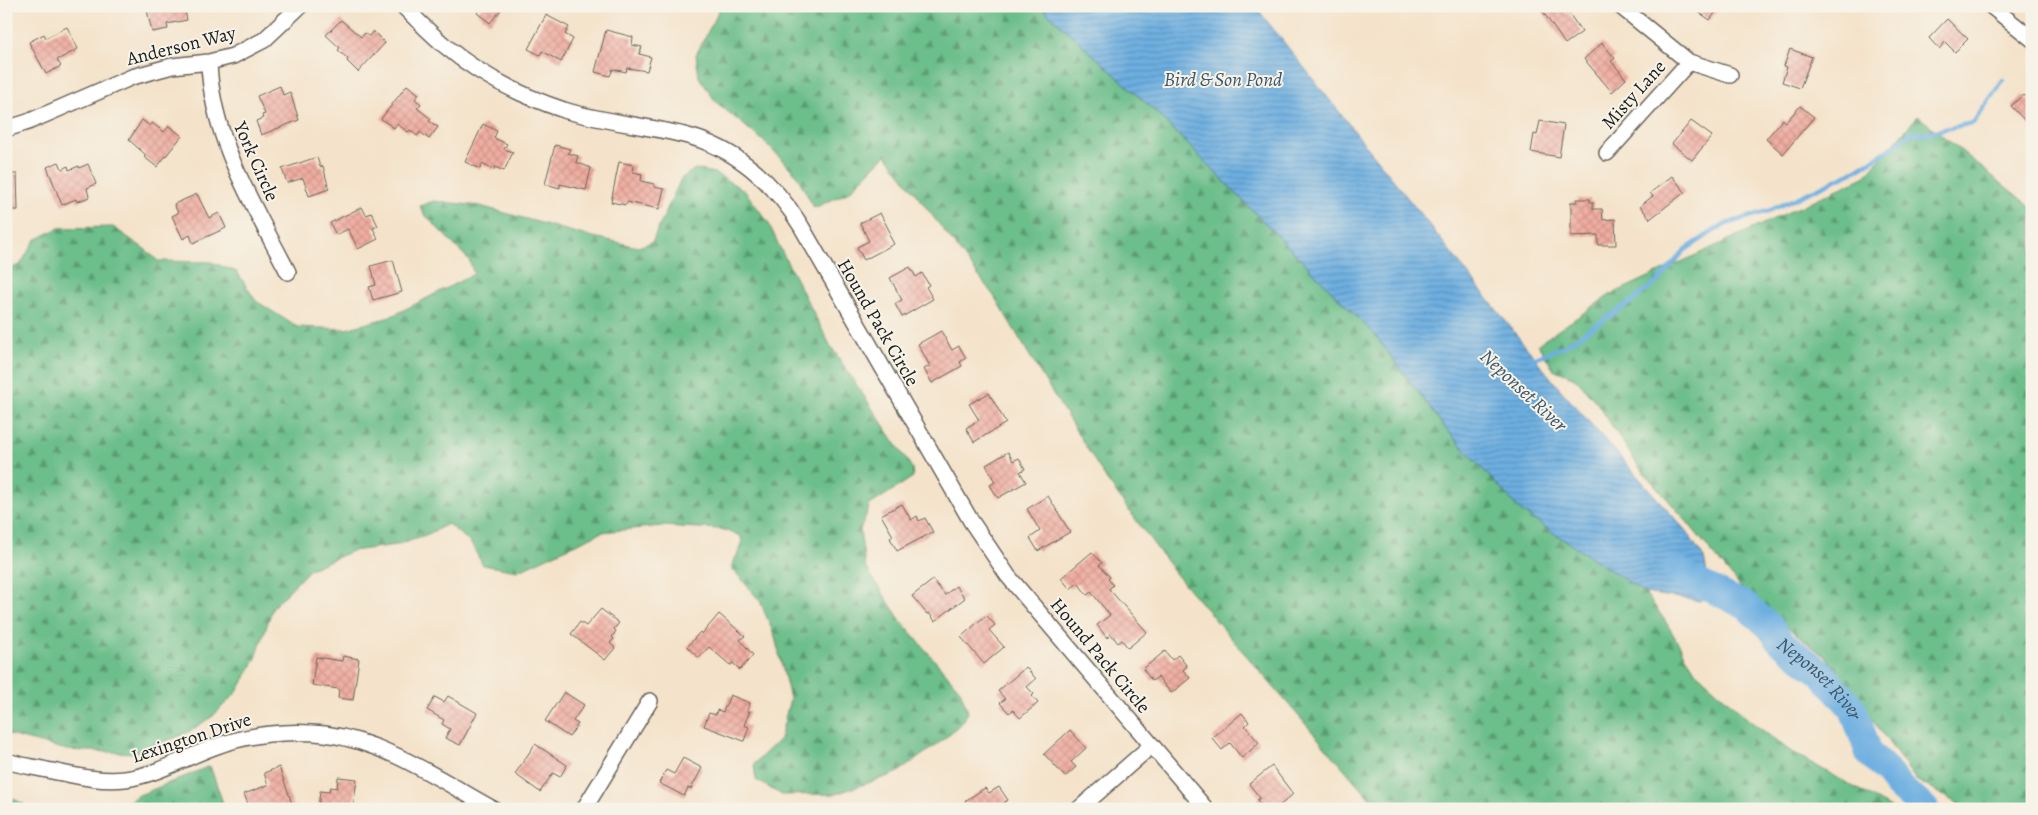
<svg xmlns="http://www.w3.org/2000/svg" width="2038" height="815" font-family="Alegreya,serif">
<style>
.forest{fill:url(#forest-firs);stroke:#446d53}
.water{fill:url(#water-rules);stroke:#44667e}
.lines{fill:none;stroke-linecap:round;stroke-linejoin:round}
.stream{stroke:#6dafe1;stroke-width:4.5}
.river{stroke:#6dafe1;stroke-width:28}
.building{fill:url(#building-cross-hatch)}
.minor-casing{stroke:#686259;stroke-width:18}
.minor{stroke:#fff;stroke-width:15}
.labels{text-anchor:middle;stroke-width:4;stroke-linejoin:round;paint-order:stroke}
.street-label{font-size:19px;fill:#1c1c1c;stroke:#f7f3e8}
.water-label{font-size:20px;font-style:italic;fill:#3c576b;stroke:#f7f3e8}
</style>
<defs>
<pattern id="forest-firs" width="22" height="20" patternUnits="userSpaceOnUse" patternTransform="scale(1.25)"><rect width="22" height="20" fill="#6cbe8a"/><path d="M5 1l3.5 6h-7zM16 11l3.5 6h-7z" fill="#589a70"/></pattern>
<pattern id="water-rules" width="6" height="5" patternUnits="userSpaceOnUse" patternTransform="scale(1.25)"><rect width="6" height="5" fill="#6dafe1"/><path d="M0 2.5h6" fill="none" stroke="#598eb6"/></pattern>
<pattern id="building-cross-hatch" width="8" height="8" patternUnits="userSpaceOnUse" patternTransform="scale(1.25)"><rect width="8" height="8" fill="#f0ada1"/><path d="M0 0l8 8M0 8l8-8" fill="none" stroke="#cd948a"/></pattern>
</defs>
<rect width="100%" height="100%" fill="#f7f3e8"/>
<filter id="ink" filterUnits="userSpaceOnUse"><feTurbulence type="fractalNoise" baseFrequency=".02" numOctaves="2"/><feDisplacementMap in="SourceGraphic" scale="10" xChannelSelector="R" yChannelSelector="G"/><feConvolveMatrix kernelMatrix="1 2 1 2 8 2 1 2 1" color-interpolation-filters="sRGB"/></filter>
<filter id="wash" filterUnits="userSpaceOnUse"><feTurbulence type="fractalNoise" baseFrequency=".0096" numOctaves="4" result="noise"/><feDisplacementMap in="SourceGraphic" scale="20" xChannelSelector="R" yChannelSelector="G"/><feGaussianBlur stdDeviation="1.12" result="paint"/><feColorMatrix in="noise" values="0 0 0 0 0 0 0 0 0 0 0 0 0 0 0 0 0 1.4 0 .05"/><feComposite in="paint" operator="in"/></filter>
<g filter="url(#wash)">
<rect width="100%" height="100%" fill="#f4e3ca"/>
<path class="forest" d="M721,6H1040L1156,112L1375,335L1446,429L1522,512L1645,593L1664,619L1695,671L1749,720L1790,751L1893,809H1379L1175,573L1106,479L1042,376L994,296L886,155L849,192L814,208L796,174L761,139L716,102L699,77L696,55Z
M1918,116L2032,208V809H1967L1916,780L1828,659L1747,595L1683,517L1639,467L1597,403L1575,378L1553,369L1538,344L1610,295L1864,177Z
M695,169L714,173L744,190L768,222L781,250L830,345L912,468L913,477L870,505L860,530L865,566L901,621L960,690L968,712L964,720L943,740L897,773L836,794L782,795L756,780L754,764L780,739L790,699L775,637L760,601L731,567L742,545L741,536L721,529L661,526L602,532L517,571L483,565L470,542L448,524L428,534L396,545L352,551L310,569L273,607L256,658L237,692L213,716L185,734L134,753L67,750L6,734V270L20,265L35,240L59,228L113,227L146,250L158,261L211,262L237,272L256,301L297,327L346,329L390,317L474,274L469,260L424,214L420,206L434,201L480,206L580,234L638,247L652,242L681,179Z
M210,766L225,809H117L137,796Z
M6,794L31,809H6Z"/>
<path class="water" d="M1040,6H1255L1558,387L1686,531L1704,558L1710,588L1700,601L1645,593L1522,512L1446,429L1375,335L1156,112Z"/>
<g class="lines">
<path class="stream" d="M1531,360L1564,346L1631,302L1658,281L1685,250L1723,225L1771,210L1857,170L1899,143L1910,133H1926L1973,123L2003,80"/>
<path class="river" id="s1" d="M1677,570L1691,579L1746,606L1770,627L1781,642L1820,672L1853,709L1869,753L1884,768L1899,787L1925,809"/>
</g>
<g id="blocks">
<path class="building" d="M146,6H184L187,20L167,24L168,29L152,32Z
M483,6H504L490,23L477,13Z
M1539,6H1561L1566,14L1568,12L1582,32L1565,44Z
M1690,6H1720L1710,20Z
M546,15L569,27L565,34L573,39L561,62L542,51L540,55L528,49Z
M1947,19L1968,39L1955,52L1945,42L1939,49L1929,38Z
M341,20L361,37L365,33L369,36L373,31L385,43L358,72L347,61L348,59L338,50L340,48L326,35Z
M67,27L78,49L57,60L61,66L46,74L29,42L44,34L46,38Z
M606,30L633,37L632,45L642,47L639,54L651,57L647,71L627,68L626,72L613,69L610,76L595,72Z
M1602,43L1615,58L1611,61L1626,79L1612,92L1584,59Z
M1790,49L1812,57L1800,88L1782,82L1787,67L1784,66Z
M407,85L419,94L415,99L421,104L417,108L431,119L429,121L438,127L429,139L420,132L417,136L410,130L408,132L397,124L394,128L381,119Z
M280,86L283,95L290,92L299,120L261,135L256,121L263,118L262,115L265,114L257,96Z
M2023,95L2032,104V128L2011,106Z
M1800,106L1814,117L1783,154L1766,139L1783,119L1786,122Z
M142,120L150,126L152,123L164,132L169,126L182,136L157,167L144,157L146,155L129,140Z
M1540,121L1564,125L1559,157L1531,152L1534,134L1537,135Z
M1691,121L1712,136L1692,160L1672,144Z
M483,124L497,131L494,138L507,144L504,149L513,152L504,171L495,167L494,170L482,164L480,169L465,162Z
M555,145L570,149L568,153L578,156L576,162L591,168L586,190L560,184V188L545,184Z
M317,157L320,167L323,166L329,189L309,196L303,178L287,183L282,169Z
M59,162L62,169L68,166L69,170L79,166V168L88,164L96,184L87,188L89,197L77,202L76,199L62,205L47,167Z
M619,162L634,165L633,172L642,174L641,181L654,184V187L664,189L659,209L627,202L626,205L611,202Z
M6,174H17L18,210H6Z
M1672,176L1685,192L1650,219L1640,206L1653,196L1650,193Z
M197,194L209,218L219,213L226,228L193,243L190,235L183,239L172,216L178,213L174,204Z
M1577,199H1590V202H1593V209H1602L1603,220L1615,219L1616,245H1598V235L1571,236V202H1577Z
M362,207L366,215L372,213L378,226L373,228L378,239L358,249L348,229L336,235L330,223Z
M880,213L891,234L889,235L894,244L864,260L857,247L869,241L860,223Z
M393,260L402,292L373,300L369,287L376,285L371,266Z
M910,267L916,277L922,273L929,285L926,287L933,299L902,317L895,304L902,300L890,278Z
M941,331L952,350L959,346L966,358L960,362L962,366L932,383L924,369L930,366L918,344Z
M989,393L1006,423L974,442L966,428L979,420L969,404Z
M1008,452L1013,461L1019,458L1025,469L1020,472L1026,482L998,498L990,485L995,482L986,465Z
M1048,496L1070,532L1038,551L1030,538L1040,531L1027,509Z
M902,504L911,520L917,516L919,521L925,518L933,532L897,551L890,538L893,536L881,515Z
M1092,552L1102,563L1099,565L1110,577L1108,579L1113,585L1109,589L1147,632L1128,648L1122,640L1118,643L1111,634L1107,638L1097,625L1110,615L1091,592L1087,595L1078,583L1070,589L1061,578Z
M933,580L945,595L956,586L965,598L935,621L929,613L927,614L912,596Z
M601,609L619,623L614,629L616,631L612,637L614,639L610,643L615,648L605,660L571,634L580,622L586,626Z
M719,614L745,636L740,640L753,655L740,670L733,663L730,665L709,647L699,658L687,647L700,632L702,634Z
M986,615L995,625L989,630L1004,647L984,664L961,637Z
M1165,651L1172,660L1178,655L1187,666L1183,670L1190,678L1171,693L1158,677L1152,681L1143,669Z
M343,656L359,659L353,700L338,698L339,689L312,685L316,657L342,661Z
M1026,667L1036,679L1027,687L1034,694L1032,696L1038,703L1020,718L1013,710L1009,713L1000,703L1005,699L998,691Z
M564,692L584,705L573,721L578,724L569,737L545,721Z
M730,695L750,703L747,711H750L744,725L749,727L744,741L704,726L709,713L716,715L717,710L723,712Z
M448,696L477,713L460,745L445,738L450,729L442,724L444,720L427,710L435,697L444,702Z
M1242,713L1249,722L1245,726L1259,743L1242,758L1230,743L1222,750L1212,738Z
M1070,730L1086,748L1071,762L1076,767L1065,777L1044,754Z
M535,744L567,765L560,777L553,773L540,792L515,774Z
M683,758L702,768L691,789L688,788L684,796L659,783L666,770L674,774Z
M1272,766L1293,794L1276,809H1264L1257,800L1260,798L1249,784Z
M279,767L294,809H250L244,794L268,785L264,773Z
M338,777L357,779L353,809H318L320,791L329,792L330,787L337,788Z
M999,787L1008,800L994,809H970L965,801L985,788L989,793Z"/>
</g>
</g>
<g filter="url(#ink)">
<use href="#blocks" fill-opacity="0" stroke="#686259" stroke-width="1"/>
<g class="lines">
<defs>
<path id="minor" d="M403,6C416,19 430,33 444,45C478,74 522,96 564,110C603,122 644,125 684,135C734,147 774,182 801,226L971,521L1008,576L1206,809
M1620,6L1689,62L1730,75
M1991,6L2032,39
M209,62C211,137 254,206 288,272
M6,129L28,122L132,77L172,66L209,62L233,56L264,40L300,6
M1607,153L1689,62
M6,761C19,765 33,767 47,770C73,775 98,782 125,779C156,775 184,758 214,747C248,734 289,730 325,734C387,742 440,780 493,809
M584,809L650,701
M1079,809L1152,745"/>
</defs>
<use href="#minor" class="minor-casing"/>
<use href="#minor" class="minor"/>
</g>
</g>
<g class="labels">
<g class="street-label">
<text transform="translate(181 45) rotate(-14)" y="7">Anderson Way</text>
<text transform="translate(1633 94) rotate(-48)" y="7">Misty Lane</text>
<text transform="translate(257 161) rotate(66)" y="7">York Circle</text>
<text transform="translate(879 322) rotate(60)" y="7">Hound Pack Circle</text>
<text transform="translate(1101 655) rotate(50)" y="7">Hound Pack Circle</text>
<text transform="translate(191 737) rotate(-18)" y="7">Lexington Drive</text>
</g>
<g class="water-label">
<text x="1223" y="86">Bird &amp; Son Pond</text>
<text transform="translate(1524 390) rotate(43)" y="7">Neponset River</text>
<text dy="7" stroke="none"><textPath href="#s1" startOffset="182">Neponset River</textPath></text>
</g>
</g>
<rect width="2038" height="815" fill="none" stroke="#f7f3e8" stroke-width="25"/>
</svg>
